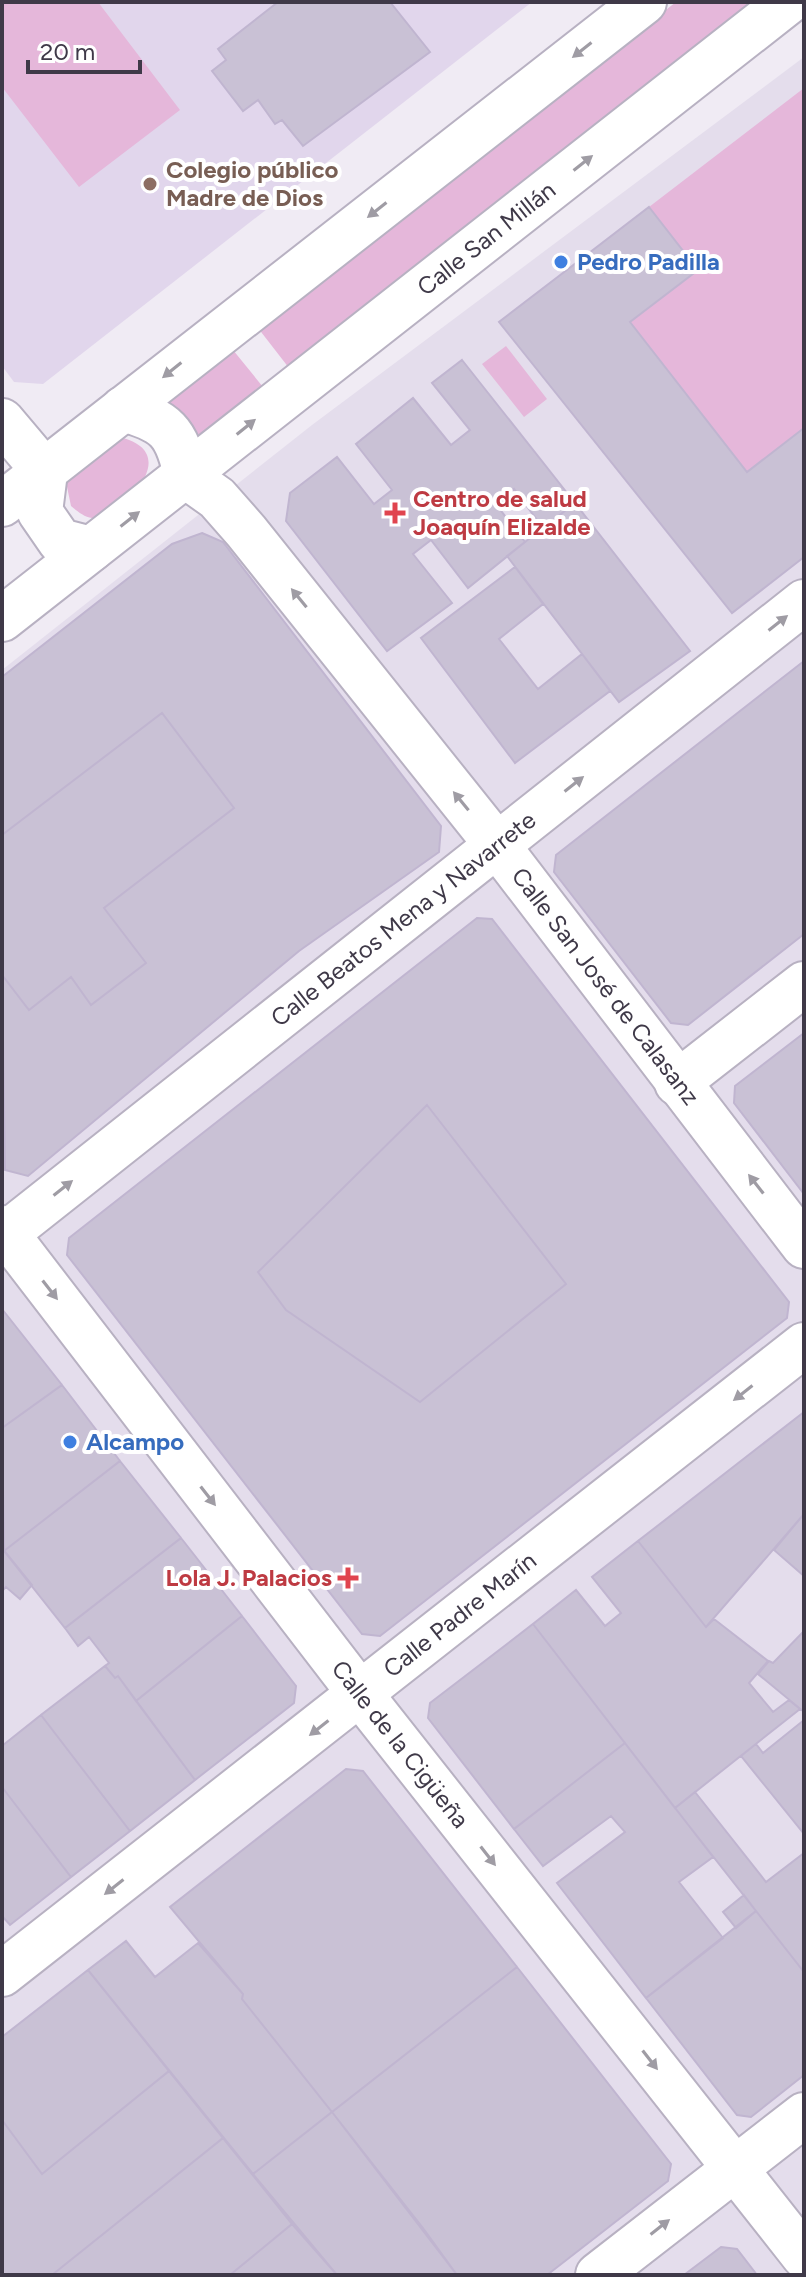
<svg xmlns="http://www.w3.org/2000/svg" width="806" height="2277" font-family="Figtree,sans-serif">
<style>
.residential{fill:#e4ddec}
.education{fill:#e1d6ec}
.green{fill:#e5b7da}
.building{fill:#c9c1d5;stroke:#c0b5d0;stroke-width:2;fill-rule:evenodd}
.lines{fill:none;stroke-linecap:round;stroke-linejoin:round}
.minor-casing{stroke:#b8b1c2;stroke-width:48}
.minor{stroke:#fff;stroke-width:44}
.oneway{fill:#9f9ca4}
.education-dot{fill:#8d6e63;stroke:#fff;stroke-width:3}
.shop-dot{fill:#3f7fe0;stroke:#fff;stroke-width:3}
.health-dot{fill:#e0444e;stroke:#fff;stroke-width:3}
.labels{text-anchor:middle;stroke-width:8;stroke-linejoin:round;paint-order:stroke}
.education-label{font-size:24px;font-weight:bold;fill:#785e54;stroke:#fff;text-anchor:start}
.street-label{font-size:24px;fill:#3f3948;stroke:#fff}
.shop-label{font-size:24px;font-weight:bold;fill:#366cbe;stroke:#fff;text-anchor:start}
.health-label{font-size:24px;font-weight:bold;fill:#be3a42;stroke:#fff;text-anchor:start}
</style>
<rect width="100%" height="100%" fill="#f0ebf4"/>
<path class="residential" d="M804,57V2275H2V670L312,425Z"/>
<path class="education" d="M2,2H532L43,384L14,382L2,366Z"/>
<path class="green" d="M2,2H98L180,110L79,187L2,87Z
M676,2H758L289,368L258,328Z
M804,88V428L747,472L630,322L697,270L649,207Z
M506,346L547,399L524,417L482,364Z
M233,350L263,387L186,448L157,407Z
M119,437C189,453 116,520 92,518C84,517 77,511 71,506L65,477Z"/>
<path class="building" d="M278,2H390L430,52L303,146L282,120L275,124L258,100L243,111L212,71L226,60L218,49Z
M649,207L698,270L630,322L747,472L804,428V557L732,613L499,322Z
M462,360L575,503L543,528L514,489L495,503L525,542L468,588L431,540L413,554L452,603L387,651L286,521L290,493L337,457L374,504L392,490L356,444L413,398L451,445L470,430L432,383Z
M575,503L690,651L619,702L507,556Z
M202,533L223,542L441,826L439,852L299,951L28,1176L5,1170L2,975L29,1010L71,977L91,1005L146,963L104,908L234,808L162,713L2,835V677L172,544Z
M515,567L543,604L499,639L538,689L582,654L610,691L515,763L421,638Z
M804,661V934L688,1025L671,1023L554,872L556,855Z
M162,713L234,808L104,908L146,963L91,1005L71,977L29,1010L2,975V835Z
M477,918L492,919L789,1302L787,1318L380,1636L362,1634L67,1255L69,1238ZM427,1105L566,1284L420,1402L286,1310L258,1272Z
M804,1033V1194L734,1103L735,1086Z
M427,1105L566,1284L420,1402L286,1310L258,1272Z
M2,1309L62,1385L2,1428Z
M62,1385L120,1461L4,1551L2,1428Z
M804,1412V1514L706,1627L638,1541Z
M120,1461L181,1538L65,1628L4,1551Z
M804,1514V1576L774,1550Z
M181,1538L242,1616L136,1701L118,1676L115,1678L105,1666L109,1663L89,1637L78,1646L65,1628Z
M638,1541L706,1627L714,1619L768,1661L749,1683L773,1712L789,1700L800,1709L675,1808L533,1624L576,1590L605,1626L621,1613L592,1577Z
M2,1548L32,1585L20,1599L6,1587L2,1591Z
M242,1616L296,1686L294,1703L195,1780L136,1701Z
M533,1624L625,1743L514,1829L428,1718L430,1703Z
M804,1631V1712L758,1674L769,1661L773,1663Z
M105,1666L115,1678L118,1676L195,1780L130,1831L41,1715Z
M41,1715L130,1831L71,1877L2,1787V1746Z
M804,1720V1834L741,1756L756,1744L763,1753Z
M625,1743L713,1857L679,1882L723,1938L646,1998L557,1883L625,1832L611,1816L543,1866L514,1829Z
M346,1769L363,1771L517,1967L332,2112L242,1999L243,1994L170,1907Z
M2,1787L71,1877L10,1925L2,1916Z
M695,1792L766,1882L804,1853V1972L675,1808Z
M744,1895L756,1911L736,1928L723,1912Z
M756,1911L804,1972V2075L751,2117L737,2115L646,1998Z
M126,1941L155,1977L198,1943L243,1994L242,1999L332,2112L253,2174L88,1970Z
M517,1967L671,2164L668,2181L547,2275H457L332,2112Z
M88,1970L169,2071L42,2174L2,2120V2037Z
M169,2071L223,2138L52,2275H2V2120L42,2174Z
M332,2112L423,2228L457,2275H337L253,2174Z
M223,2138L292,2224L230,2275H52Z
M292,2224L337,2275H230Z
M721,2247L737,2249L757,2275H684Z"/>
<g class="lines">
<defs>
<g id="minor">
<path d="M123,409C166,421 177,431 186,476"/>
<path d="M2,421L45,472L40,512L60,541L91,549"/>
<path id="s1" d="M186,476L217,498L246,531L497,845L804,1246"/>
<path d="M2,504L644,2"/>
<path id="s2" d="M2,619L788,2"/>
<path d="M677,1083L804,984"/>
<path id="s3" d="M2,1228L361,1695L804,2256"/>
<path id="s4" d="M2,1237L804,602"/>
<path id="s5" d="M2,1974L804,1345"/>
<path d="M598,2275L804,2115"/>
</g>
</defs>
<use href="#minor" class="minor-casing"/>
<use href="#minor" class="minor"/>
</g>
<defs><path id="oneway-solid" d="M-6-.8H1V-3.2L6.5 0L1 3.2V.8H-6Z" transform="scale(2)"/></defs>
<g class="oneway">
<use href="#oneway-solid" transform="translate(582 50) rotate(142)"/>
<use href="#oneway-solid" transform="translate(583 163) rotate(-38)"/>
<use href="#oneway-solid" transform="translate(377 210) rotate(142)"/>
<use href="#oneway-solid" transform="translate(172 370) rotate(141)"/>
<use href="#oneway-solid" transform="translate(246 427) rotate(-39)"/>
<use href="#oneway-solid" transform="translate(130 519) rotate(-38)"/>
<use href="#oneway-solid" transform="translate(299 598) rotate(-129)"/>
<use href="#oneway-solid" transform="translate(778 623) rotate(-38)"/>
<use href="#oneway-solid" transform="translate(574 784) rotate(-38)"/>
<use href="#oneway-solid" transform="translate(461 801) rotate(-129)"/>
<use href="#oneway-solid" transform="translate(756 1184) rotate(-128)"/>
<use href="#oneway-solid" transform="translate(63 1188) rotate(-38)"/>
<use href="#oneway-solid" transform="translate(50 1290) rotate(52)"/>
<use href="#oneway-solid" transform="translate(743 1393) rotate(142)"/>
<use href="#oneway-solid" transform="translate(208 1496) rotate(52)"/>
<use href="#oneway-solid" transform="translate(319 1728) rotate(142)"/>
<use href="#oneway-solid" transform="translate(488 1856) rotate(52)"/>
<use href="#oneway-solid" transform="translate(114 1887) rotate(142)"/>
<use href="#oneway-solid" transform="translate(650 2060) rotate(52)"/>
<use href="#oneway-solid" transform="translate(660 2227) rotate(-38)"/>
</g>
<circle class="education-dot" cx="150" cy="184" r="8"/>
<g class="shop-dot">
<circle cx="561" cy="262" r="8"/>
<circle cx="70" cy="1442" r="8"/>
</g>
<g class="health-dot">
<path d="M391 501h8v8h8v8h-8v8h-8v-8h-8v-8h8z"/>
<path d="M344 1566h8v8h8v8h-8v8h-8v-8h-8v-8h8z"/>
</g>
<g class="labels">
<g class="education-label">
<text x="166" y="178">Colegio público<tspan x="166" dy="28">Madre de Dios</tspan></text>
</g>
<g class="street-label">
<text dy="8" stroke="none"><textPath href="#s2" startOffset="616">Calle San Millán</textPath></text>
<text dy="8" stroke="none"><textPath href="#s4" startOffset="512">Calle Beatos Mena y Navarrete</textPath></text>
<text dy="8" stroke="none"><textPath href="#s1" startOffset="662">Calle San José de Calasanz</textPath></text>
<text dy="8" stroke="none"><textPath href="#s5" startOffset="582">Calle Padre Marín</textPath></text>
<text dy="8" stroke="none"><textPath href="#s3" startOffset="652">Calle de la Cigüeña</textPath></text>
</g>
<g class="shop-label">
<text x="577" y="270">Pedro Padilla</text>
<text x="86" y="1450">Alcampo</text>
</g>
<g class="health-label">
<text x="413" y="507">Centro de salud<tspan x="413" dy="28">Joaquín Elizalde</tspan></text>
<text x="332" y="1586" text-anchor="end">Lola J. Palacios</text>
</g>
</g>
<rect width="806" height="2277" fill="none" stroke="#3f3948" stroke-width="8"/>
<path d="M28 60v12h112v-12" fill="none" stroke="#3f3948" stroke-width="4"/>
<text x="40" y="60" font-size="24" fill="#3f3948" stroke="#ffffff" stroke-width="6" paint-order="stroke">20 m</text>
</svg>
